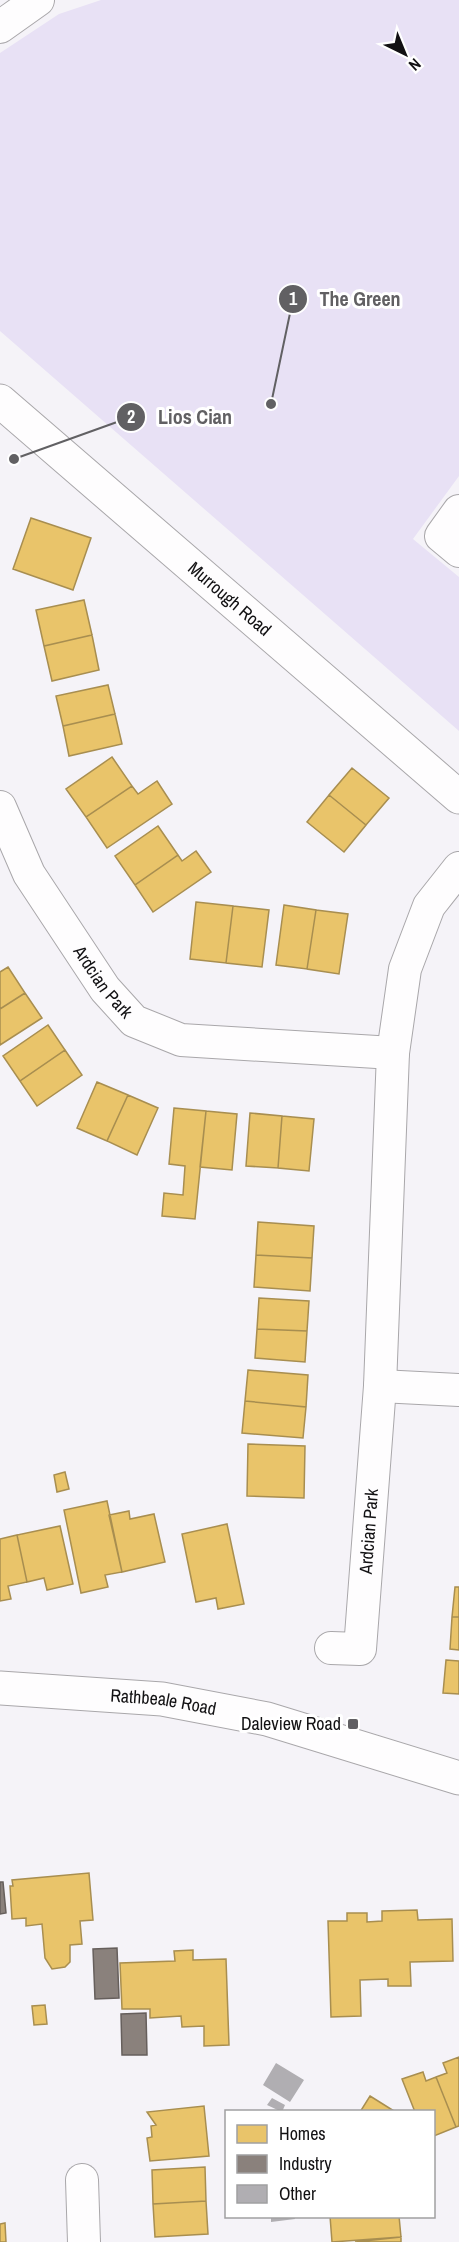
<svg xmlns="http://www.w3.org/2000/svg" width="459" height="2242" font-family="'Archivo Narrow',sans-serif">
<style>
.green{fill:#e8e1f5}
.homes{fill:#e9c46a;stroke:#a88e50;stroke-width:1.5}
.industry{fill:#8a817c;stroke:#665f5c;stroke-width:1.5}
.building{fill:#b0aeb2}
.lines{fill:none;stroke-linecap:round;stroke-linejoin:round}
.street-casing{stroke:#a9a7aa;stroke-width:34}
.secondary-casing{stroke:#a9a7aa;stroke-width:35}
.street{stroke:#fefdfe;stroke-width:32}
.secondary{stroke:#fefdfe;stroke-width:33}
.poi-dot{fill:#616063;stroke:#fff;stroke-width:2}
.labels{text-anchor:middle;stroke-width:6;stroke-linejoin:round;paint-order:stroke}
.street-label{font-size:18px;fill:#121113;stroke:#fff}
.poi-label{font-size:18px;fill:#121113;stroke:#fff;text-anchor:end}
.leader{fill:none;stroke:#616063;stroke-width:2}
.callout-dot{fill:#616063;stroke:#fff;stroke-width:2}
.mark-label{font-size:18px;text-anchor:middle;font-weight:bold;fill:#fff}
.callout-label{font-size:20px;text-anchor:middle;font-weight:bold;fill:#616063;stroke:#fff;stroke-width:6;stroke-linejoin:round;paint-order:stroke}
</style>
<rect width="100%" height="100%" fill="#f5f3f8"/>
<path class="green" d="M101,0H459V476L413,539L459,577V731L0,331V53L59,14Z"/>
<path class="homes" d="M31,518L91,538L73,590L13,569Z
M84,600L92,635L44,646L36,610Z
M92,635L99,670L52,681L44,646Z
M108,685L115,714L63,726L56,696Z
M115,714L122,744L69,756L63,726Z
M112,757L132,786L86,817L66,789Z
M352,768L389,798L366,825L329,795Z
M157,781L172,804L107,848L86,817L132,786L138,794Z
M329,795L366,825L344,852L307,822Z
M158,826L178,855L135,885L115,856Z
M196,851L211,872L153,912L135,885L178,855L182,861Z
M196,902L233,906L226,963L190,959Z
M284,905L316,910L307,969L276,965Z
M233,906L269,910L262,967L226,963Z
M316,910L348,914L339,974L307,969Z
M8,967L25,993L0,1009V972Z
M25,993L42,1018L0,1045V1009Z
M48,1025L65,1050L20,1081L3,1056Z
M65,1050L82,1075L37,1106L20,1081Z
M97,1082L128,1095L107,1141L77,1128Z
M128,1095L158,1108L137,1155L107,1141Z
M174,1108L206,1111L195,1219L162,1216L164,1193L183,1195L185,1166L169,1164Z
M206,1111L237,1114L232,1170L200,1167Z
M250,1113L282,1116L278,1168L246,1166Z
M282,1116L314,1119L309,1171L278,1168Z
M258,1222L314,1226L312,1258L256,1255Z
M256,1255L312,1258L310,1291L254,1287Z
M259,1298L309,1301L307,1331L257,1329Z
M257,1329L307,1331L305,1362L255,1358Z
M248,1370L308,1375L306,1407L245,1401Z
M245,1401L306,1407L303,1438L242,1433Z
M248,1444L305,1446L304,1498L247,1496Z
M65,1472L69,1489L57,1492L54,1475Z
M107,1501L122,1572L105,1575L108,1587L81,1593L64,1510Z
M129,1511L130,1519L154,1514L165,1562L122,1572L109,1515Z
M227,1524L244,1604L218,1609L216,1598L196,1602L182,1534Z
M60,1526L73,1584L47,1590L44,1578L27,1582L17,1535Z
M17,1535L27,1582L8,1586L11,1599L0,1601V1539Z
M455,1587H459V1617H452Z
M452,1617H459V1650L450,1649Z
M446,1660L459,1661V1694L443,1693Z
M89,1873L93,1920L80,1921L82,1944L70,1945V1962L65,1967L52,1969L45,1958L42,1924L26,1926V1918L12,1919L10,1886H13L12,1880Z
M417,1910L418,1920L452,1919L453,1961L410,1962L411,1986H388V1979L360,1980L361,2016L331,2017L328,1921H347V1913H367V1922L382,1921V1911Z
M193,1950V1960L226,1959L229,2045L204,2046V2026L182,2027L181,2016L150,2018V2009H122L120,1963L175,1961L174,1951Z
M45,2005L47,2024L34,2025L32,2006Z
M459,2057V2126L456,2127L436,2077L447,2073L443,2063Z
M423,2072L426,2081L436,2077L456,2127L434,2136V2112H415L402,2079Z
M370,2096L394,2111V2112H360Z
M204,2106L209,2156L150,2161L147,2138L152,2137L151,2126L156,2125L147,2112Z
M205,2167L206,2201L153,2204L152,2170Z
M206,2201L208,2234L155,2237L153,2204Z
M330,2216H399L401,2237L332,2242Z
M5,2223L6,2242H0V2224Z
M401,2237V2242H355Z"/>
<path class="industry" d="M0,1882H3L6,1913L0,1914Z
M117,1948L119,1998L95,1999L93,1949Z
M146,2013L147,2055H122L121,2014Z"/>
<path class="building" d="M276,2063L304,2080L290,2102L263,2085Z
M272,2098L285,2105L282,2112L267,2105Z
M271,2216H294L295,2219L271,2222Z"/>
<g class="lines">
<defs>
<g id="street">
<path d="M0,27L38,0"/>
<path d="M459,511L441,536L459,551"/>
<path id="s1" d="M0,807L29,874L105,989L134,1021L181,1040L393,1053"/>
<path d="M380,1386L459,1390"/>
<path id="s2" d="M331,1648L360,1649L380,1386L393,1053L405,969L429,906L459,868"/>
<path d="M82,2180L84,2242"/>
</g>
<g id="secondary">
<path id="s3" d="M0,401L459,797"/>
<path id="s4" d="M0,1688L162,1699L267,1719L459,1778"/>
</g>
</defs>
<use href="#street" class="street-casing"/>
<use href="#secondary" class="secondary-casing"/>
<use href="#street" class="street"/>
<use href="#secondary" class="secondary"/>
</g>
<rect class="poi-dot" x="347" y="1718" width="12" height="12" rx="3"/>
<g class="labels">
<g class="street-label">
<text dy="6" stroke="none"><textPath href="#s3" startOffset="303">Murrough Road</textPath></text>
<text dy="6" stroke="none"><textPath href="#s1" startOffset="204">Ardcian Park</textPath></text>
<text dy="6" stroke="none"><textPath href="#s2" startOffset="147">Ardcian Park</textPath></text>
<text dy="6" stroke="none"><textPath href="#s4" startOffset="164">Rathbeale Road</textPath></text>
</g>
<g class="poi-label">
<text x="341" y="1730">Daleview Road</text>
</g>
</g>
<path class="leader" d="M271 404L293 299M14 459L131 417"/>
<g class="callout-dot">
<circle cx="271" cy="404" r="6"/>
<circle cx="14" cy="459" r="6"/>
<circle cx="293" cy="299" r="15"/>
<circle cx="131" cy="417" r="15"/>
</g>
<g class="mark-label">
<text x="293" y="305">1</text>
<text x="131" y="423">2</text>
</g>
<g class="callout-label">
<text x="360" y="306">The Green</text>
<text x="195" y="424">Lios Cian</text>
</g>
<rect x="225" y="2110" width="210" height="108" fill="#ffffff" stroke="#a0a0a1" stroke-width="1.5"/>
<rect x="237" y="2125" width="30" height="18" fill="#e9c46a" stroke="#a0a0a1" stroke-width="1.5"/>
<text x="279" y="2140" font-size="18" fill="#121113">Homes</text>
<rect x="237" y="2155" width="30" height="18" fill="#8a817c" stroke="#a0a0a1" stroke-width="1.5"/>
<text x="279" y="2170" font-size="18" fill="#121113">Industry</text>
<rect x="237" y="2185" width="30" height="18" fill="#b0aeb2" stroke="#a0a0a1" stroke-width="1.5"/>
<text x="279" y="2200" font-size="18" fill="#121113">Other</text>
<g transform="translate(405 54) rotate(137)" stroke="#ffffff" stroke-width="4.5" paint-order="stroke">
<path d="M0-4.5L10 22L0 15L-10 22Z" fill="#121113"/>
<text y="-9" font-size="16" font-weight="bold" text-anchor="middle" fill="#121113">N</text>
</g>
</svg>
